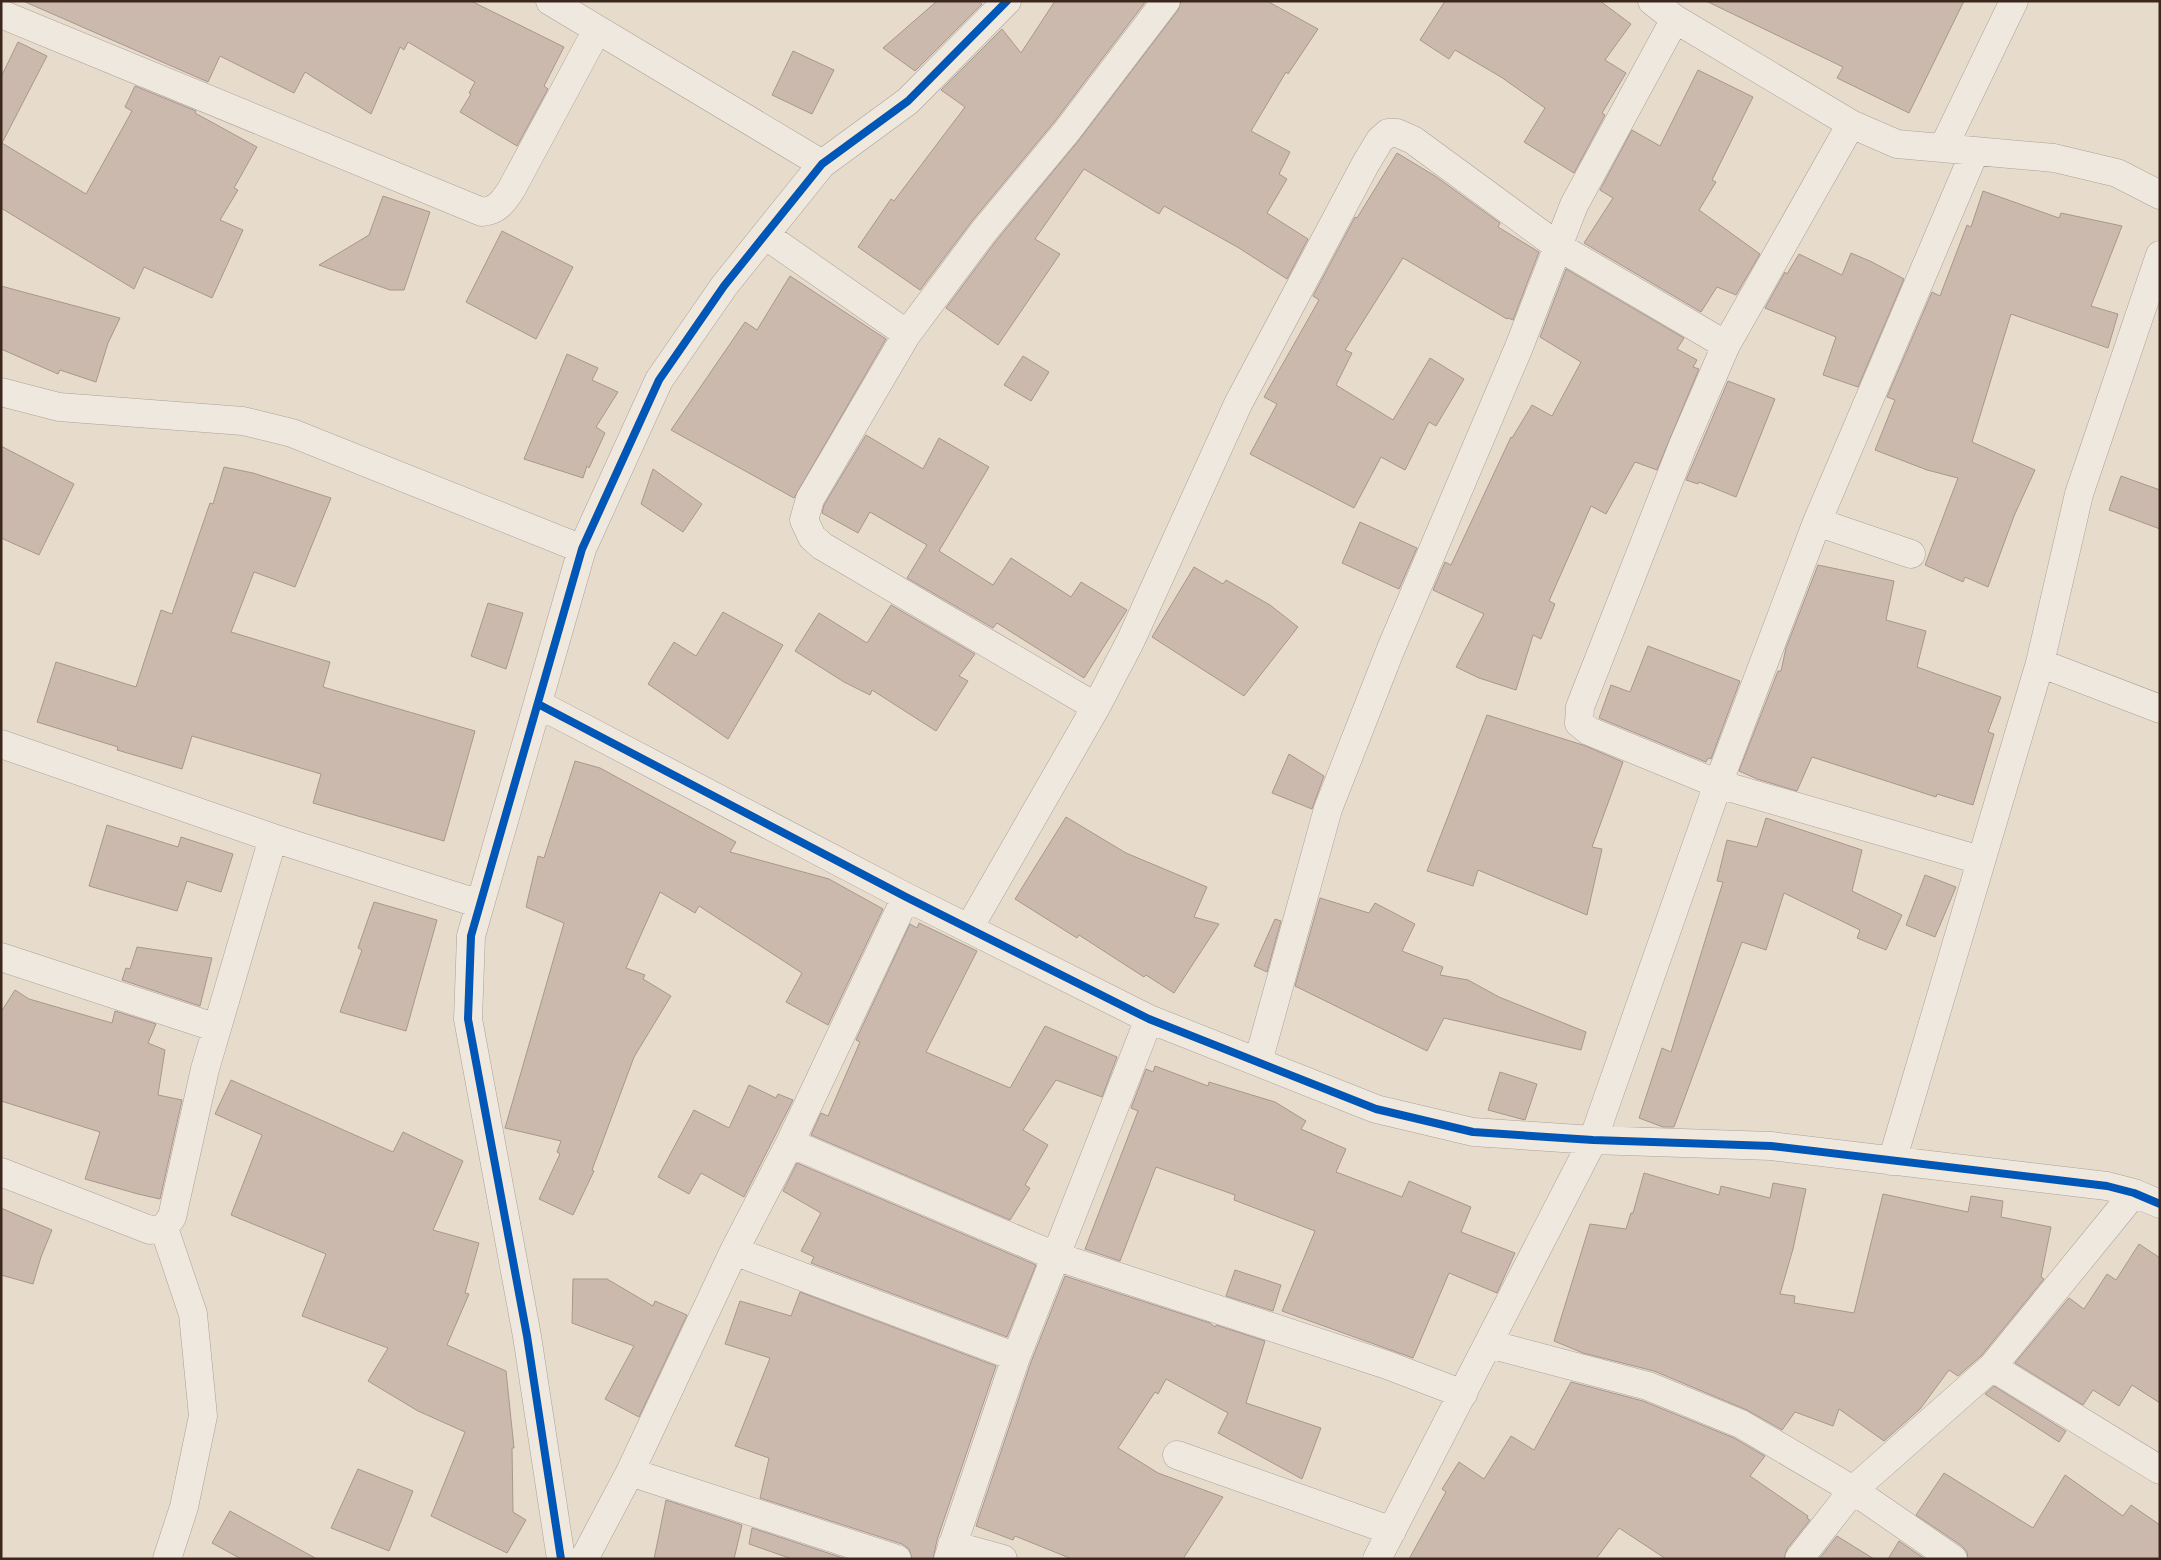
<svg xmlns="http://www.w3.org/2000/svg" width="2161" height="1560" font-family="'IBM Plex Serif',serif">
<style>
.building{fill:#ccb9ad;stroke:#a8978b}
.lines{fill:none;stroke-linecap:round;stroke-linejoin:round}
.minor-casing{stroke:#aca196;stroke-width:29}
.minor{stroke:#efe8df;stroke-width:28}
.cycleway-casing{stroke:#f9e8d1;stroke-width:11}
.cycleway{stroke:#0057b8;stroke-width:8}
</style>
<rect width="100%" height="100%" fill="#e7dccc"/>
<path class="building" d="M23,1H471L564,47L544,86L548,89L517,146L460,112L471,94L469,93L475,82L408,42L404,50L400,47L371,114L305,72L294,93L220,56L208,82Z
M937,1H979L982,4L915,71L883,48Z
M1055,1H1146L1055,121L972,221L920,290L858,247L891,199L894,201L965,107L941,90L1002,29L1021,53Z
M1181,1H1267L1318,29L1288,74L1286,72L1251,131L1290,152L1279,174L1287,179L1267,213L1308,239L1287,279L1239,248L1164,206L1159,214L1084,169L1035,239L1060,254L998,345L946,308L996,241L1079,140L1178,10Z
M1445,1H1600L1631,24L1605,60L1626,73L1602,113L1605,115L1574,173L1524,142L1545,108L1501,77L1455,50L1449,59L1420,40Z
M1706,1H1964L1909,113L1837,78L1843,67Z
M18,42L47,56L2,143L86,194L132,111L125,107L135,86L196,111L195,113L257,147L234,188L238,190L220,220L243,230L212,298L144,267L134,289L1,208V77Z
M793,51L834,70L812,114L772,95Z
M1698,70L1753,97L1712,180L1716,182L1699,210L1760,254L1736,295L1717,287L1701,312L1584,243L1613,198L1600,190L1632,130L1660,146Z
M1397,153L1435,176L1500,223L1498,227L1539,252L1513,320L1508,318L1507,319L1403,258L1345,350L1352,353L1336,385L1393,420L1430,358L1464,379L1436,426L1429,422L1405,470L1381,457L1354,508L1250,454L1277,404L1264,397L1319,300L1313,296L1355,217L1357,218Z
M1983,191L2059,218L2061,213L2122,226L2091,306L2118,314L2108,348L2011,314L1972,442L2035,470L2014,516L1988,587L1965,577L1963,582L1925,565L1958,478L1927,470L1875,450L1895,400L1887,397L1932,292L1940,296L1967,225L1971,227Z
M383,196L430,212L404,290H390L319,265L369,235Z
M502,231L573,267L536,339L466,302Z
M1851,253L1872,262L1904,279L1858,387L1823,375L1836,337L1765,308L1785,272L1787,274L1799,254L1842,275Z
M1566,269L1684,338L1677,349L1697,360L1693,367L1699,369L1657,470L1635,462L1606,514L1591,506L1549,601L1555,604L1541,639L1533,635L1516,690L1479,678L1456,667L1484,614L1433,590L1445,562L1451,565L1511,437L1512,438L1532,405L1552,416L1581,362L1540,337Z
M790,276L886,339L794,498L671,430L745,322L757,330Z
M1,286L120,318L108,343L96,382L60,370L58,374L1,349Z
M567,354L598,368L592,380L618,392L596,427L605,433L589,468L587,466L583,478L524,459Z
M1023,356L1049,372L1031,401L1004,385Z
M1728,381L1775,399L1736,497L1699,482L1698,484L1686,480Z
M866,435L923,469L939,438L989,467L939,551L993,585L1011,558L1071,597L1081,582L1127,610L1084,678L997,623L993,628L907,578L927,545L870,512L858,533L822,513L824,505Z
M1,446L74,484L39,555L1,538Z
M224,467L253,473L331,498L295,587L254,572L231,632L330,662L323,687L475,731L444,841L313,803L321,774L192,736L182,769L117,750L118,747L37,722L56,662L136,687L161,610L172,614L210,503L213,504Z
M653,469L702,504L683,532L641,504Z
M2121,476L2160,490V529L2109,510Z
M1360,522L1417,548L1399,589L1342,563Z
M1818,565L1894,581L1886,620L1926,631L1917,667L2001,697L1988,732L1994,734L1973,805L1937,794L1936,797L1812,757L1797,791L1757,779L1739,771L1778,671H1781L1786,648Z
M1194,567L1223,584L1226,580L1270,605L1298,627L1244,696L1152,637Z
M488,603L523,613L506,669L471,656Z
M891,605L975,654L959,676L968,681L936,731L872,690L870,695L844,682L795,651L819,613L867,643Z
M723,612L783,645L728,739L648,684L674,642L696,656Z
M1648,646L1740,681L1711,759L1708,758L1706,762L1599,718L1611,685L1630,692Z
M1487,715L1583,745L1623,762L1592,847L1602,849L1587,915L1478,870L1473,886L1427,871Z
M1289,754L1324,776L1312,809L1272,793Z
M575,761L600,768L736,842L730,852L829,879L883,909L828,1025L786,1002L802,973L699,906L695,913L660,892L626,968L645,975L643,979L671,996L634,1057L592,1170L594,1171L573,1215L539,1199L560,1154L557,1152L561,1141L505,1128L564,923L526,907L538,856L544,858Z
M1066,817L1126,853L1207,887L1194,917L1219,924L1174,993L1146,975L1144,977L1079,935L1077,938L1015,899Z
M1766,818L1862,850L1852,891L1902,915L1886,950L1857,938L1860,930L1784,893L1766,950L1742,942L1674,1127H1663L1639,1118L1662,1048L1671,1052L1723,882L1717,881L1727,840L1757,847Z
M107,825L178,847L181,837L233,854L221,892L187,881L177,911L89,886Z
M1925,875L1956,887L1935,937L1906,925Z
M1320,898L1369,913L1375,903L1415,924L1402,951L1443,967L1440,975L1468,980L1499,997L1586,1032L1581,1050L1444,1018L1427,1051L1295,986Z
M374,902L437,920L406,1031L340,1012L362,950L358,948Z
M1275,919L1281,921L1267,972L1254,966Z
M919,923L977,951L926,1052L1010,1088L1045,1026L1117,1057L1102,1097L1056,1080L1023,1130L1048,1145L1025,1185L1030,1188L1010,1220L811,1135L821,1113L828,1116L860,1042L856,1040L910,924L917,928Z
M137,947L212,958L200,1006L122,980L126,968L130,969Z
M15,990L29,999L112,1023L115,1011L156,1024L148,1043L165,1050L158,1095L182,1100L160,1199L138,1194L85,1179L100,1132L1,1101V1012Z
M1155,1066L1208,1086L1209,1082L1275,1102L1306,1121L1301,1129L1346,1149L1336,1172L1402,1197L1409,1181L1471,1207L1461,1232L1515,1253L1497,1293L1449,1273L1413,1358L1282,1311L1315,1231L1234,1200L1235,1195L1156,1167L1120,1261L1085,1249L1138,1111L1131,1108L1146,1069L1153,1072Z
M1500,1072L1537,1084L1525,1120L1488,1110Z
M231,1080L393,1152L403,1132L463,1161L433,1230L479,1243L465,1293L469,1294L447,1345L506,1371L514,1448H512L513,1512L526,1520L507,1553L431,1516L465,1432L418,1411L368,1381L388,1348L302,1316L326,1254L231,1215L262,1135L215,1114Z
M749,1085L776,1098L778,1094L793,1100L744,1197L701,1173L689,1194L658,1177L694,1110L729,1128Z
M797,1163L1036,1265L1007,1337L811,1263L814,1257L801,1251L821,1213L783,1191Z
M1644,1173L1719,1195L1721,1186L1770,1198L1773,1183L1806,1189L1793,1249L1780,1294L1795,1296L1794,1303L1854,1313L1883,1194L1968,1212L1971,1196L2003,1201L2001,1217L2051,1227L2041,1277L2044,1279L1981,1356L1958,1376L1949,1370L1920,1409L1884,1441L1839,1409L1833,1426L1795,1412L1782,1430L1747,1410L1654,1371L1583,1353L1554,1341L1590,1224L1626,1229L1631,1213H1633Z
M1,1208L52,1230L41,1257L33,1284L1,1275Z
M2139,1244L2160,1258V1403L2132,1385L2119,1406L2093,1390L2083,1405L2015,1363L2069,1298L2084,1309L2107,1274L2116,1280Z
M1235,1270L1281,1285L1273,1311L1226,1296Z
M1065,1276L1210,1323L1215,1327L1216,1325L1265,1341L1246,1403L1321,1428L1302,1479L1218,1433L1228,1413L1166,1379L1158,1394L1155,1392L1118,1448L1158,1473L1223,1497L1183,1559H1072L1015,1536L1013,1540L976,1526L1031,1362Z
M573,1279H607L653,1306L655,1301L687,1315L639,1417L605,1399L634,1346L572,1323Z
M800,1292L996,1366L937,1540L933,1559H912L909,1549L902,1544L760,1498L769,1458L735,1446L770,1358L725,1344L740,1301L791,1316Z
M1571,1382L1643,1401L1734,1438L1765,1456L1750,1476L1808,1516L1807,1518L1810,1520L1787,1549L1784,1559H1666L1619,1528L1596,1559H1409L1446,1492L1442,1489L1459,1462L1484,1479L1511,1436L1534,1450Z
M1994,1386L2066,1431L2059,1442L1985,1394Z
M358,1469L413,1491L389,1551L331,1528Z
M1944,1473L2033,1528L2065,1475L2123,1516L2131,1505L2160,1525V1559H1968L1967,1552L1962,1546L1916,1515Z
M666,1500L742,1525L734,1559H654Z
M230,1511L317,1559H241L212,1543Z
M752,1528L846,1559H792L749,1544Z
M1837,1536L1874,1559H1819Z
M1899,1541L1925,1559H1888Z"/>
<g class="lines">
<defs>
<path id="minor" d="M550,1L822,164
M1652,1L1675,19L1851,124L1897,144L2054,158L2117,173L2160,195
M1,14L482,212C497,211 503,202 511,190L597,30
M1851,124L1726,345L1683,445L1580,707L1579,723L1589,731L1718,784L1980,860
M1943,148L2014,1
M765,235L907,334
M1,392L59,407L243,421L292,433L582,549
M1817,522L1911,554
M2040,663L2160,709
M538,704L906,897L1149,1019L1376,1109L1473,1132L1593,1140L1771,1146L2107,1186L2134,1193L2160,1204
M1096,707L822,546L812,537L804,520L810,499L907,334L984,231L1067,131L1166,1
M1,744L273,838L480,904
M969,928L1096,707L1131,640L1238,404L1366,163L1380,140L1388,133H1397L1413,140L1559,247L1726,345
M1,957L217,1028
M1258,1062L1328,809L1390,651L1519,347L1574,205L1675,19
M790,1143L1055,1256L1387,1365L1463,1394
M1892,1161L2040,663L2079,494L2160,255
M1,1172L150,1230L164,1228L172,1217L205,1069L273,838
M164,1228L193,1314L203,1416L184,1507L167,1559
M734,1251L1016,1357
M1489,1344L1648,1386L1741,1424L1853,1490L1953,1559
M1992,1367L2160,1470
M1177,1455L1392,1531
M630,1472L897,1559
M952,1545L1003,1559
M561,1559L527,1336L468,1019L471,936L582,549L659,380L724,286L822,164L908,101L1007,1
M584,1559L630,1472L734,1251L790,1143L906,897
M948,1559L1016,1357L1149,1019
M1377,1559L1593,1140L1718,784L1817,522L1975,151
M1799,1559L1853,1490L1992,1367L2134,1193"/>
</defs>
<use href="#minor" class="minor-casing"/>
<use href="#minor" class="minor"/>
<defs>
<path id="cycleway" d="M538,704L906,897L1149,1019L1376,1109L1473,1132L1593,1140L1771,1146L2107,1186L2134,1193L2160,1204
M561,1559L527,1336L468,1019L471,936L582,549L659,380L724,286L822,164L908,101L1007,1"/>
</defs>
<use href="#cycleway" class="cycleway-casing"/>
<use href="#cycleway" class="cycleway"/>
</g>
<rect width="2161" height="1560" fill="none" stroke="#3c271c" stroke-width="5"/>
</svg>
